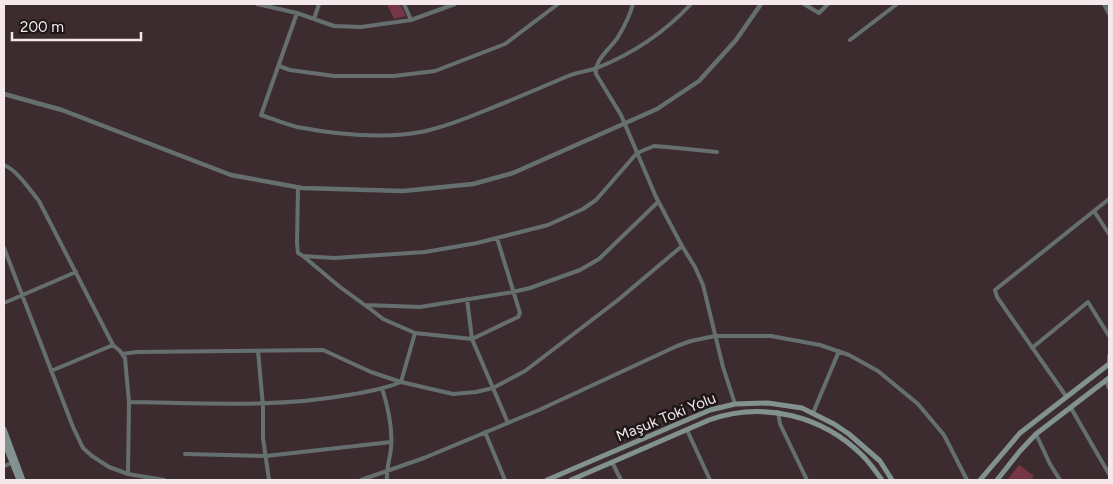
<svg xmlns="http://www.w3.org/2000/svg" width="1113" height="484" font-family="Figtree,sans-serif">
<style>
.green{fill:#763645}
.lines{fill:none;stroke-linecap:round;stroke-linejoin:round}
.minor{stroke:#666f6f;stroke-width:4}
.tertiary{stroke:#666f6f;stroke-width:4.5}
.secondary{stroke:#829291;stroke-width:5}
.labels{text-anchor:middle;stroke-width:5;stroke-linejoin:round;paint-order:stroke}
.street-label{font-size:15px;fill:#f4e8ea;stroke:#1e1718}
</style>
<rect width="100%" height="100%" fill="#3d2c2f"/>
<path class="green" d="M387,4H400L406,16L394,19Z
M1019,465L1034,476L1031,480H1007Z"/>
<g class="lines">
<path class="minor" d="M257,4L297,13L334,26L361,27L411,20L455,4
M404,4L411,20
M633,4C630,15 624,27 618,37C611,48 594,60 596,74L621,115L656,197L682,246L695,267L703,285L723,367L735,404
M804,4L819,13L828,4
M297,13L261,115C273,119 285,124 297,127C339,135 384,140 426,131C446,126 465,119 484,111C512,100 540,88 568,76C578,72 588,71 597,68C632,54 665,32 691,4
M314,19L319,4
M850,40L897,4
M279,66L290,70L334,76H394L435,71L505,44L558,4
M4,165C18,171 29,189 39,201L113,345L120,351L125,358L129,402L128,474
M298,187L297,243L298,253L303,256L334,258L425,252L477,243L548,225L583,209L596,200L637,153L654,146L667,147L717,152
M1094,211L1109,234
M4,248L73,427L83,448L92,456L109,467L128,474L164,480
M303,256L340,287L373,311L383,319L415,333L472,339L518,317L520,313L497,238
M467,299L472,339L508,423
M4,303L76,272
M365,305L420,307L513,292L530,288L580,270L599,259L658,202
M1032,348L1088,302L1109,336
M258,351L263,406V438L269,480
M122,354L137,352L323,350L371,372L401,382L453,394L476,392L493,388L525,371L618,300L682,246
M1109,364V356
M51,371L113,345
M1106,381L1109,388
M382,388C388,407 393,428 391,448C390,459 386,469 387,480
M1066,396L997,297L995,290L1109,199
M129,402C202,403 276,408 348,395C366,392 384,389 401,382L415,333
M1071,408L1109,474
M778,412L780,424L807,480
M813,413L839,351
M687,430L710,480
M485,432L505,480
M1036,434L1050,464L1060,480
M185,454L266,456L391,442
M612,462L621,480
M4,466L12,463
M361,480L424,458L539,410L677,346L691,341L715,336H771L820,345L849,355L878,371L918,404L944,435L967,480"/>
<path class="tertiary" d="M1104,4L1109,13
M4,94L62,110L231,175L302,188L403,191L473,184L513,173L657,109L699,81L736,40L761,4"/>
<path class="secondary" d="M4,429L23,480
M4,442L19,480
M547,480L710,410L735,404L768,403L802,408L834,424L849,434L880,461L892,480
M571,480L709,420C763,401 822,415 863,456C870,463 876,472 882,480
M980,480L1020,433L1109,364
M997,480L1020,451L1036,434L1109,378"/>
</g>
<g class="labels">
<g class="street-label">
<text transform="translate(666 417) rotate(-22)" y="5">Maşuk Toki Yolu</text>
</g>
</g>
<rect width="1113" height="484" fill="none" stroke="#f4e8ea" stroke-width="10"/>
<path d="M12 32v8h129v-8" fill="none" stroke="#f4e8ea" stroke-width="2.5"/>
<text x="20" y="32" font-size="15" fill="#f4e8ea" stroke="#1e1718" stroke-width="4" paint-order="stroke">200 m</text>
</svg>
